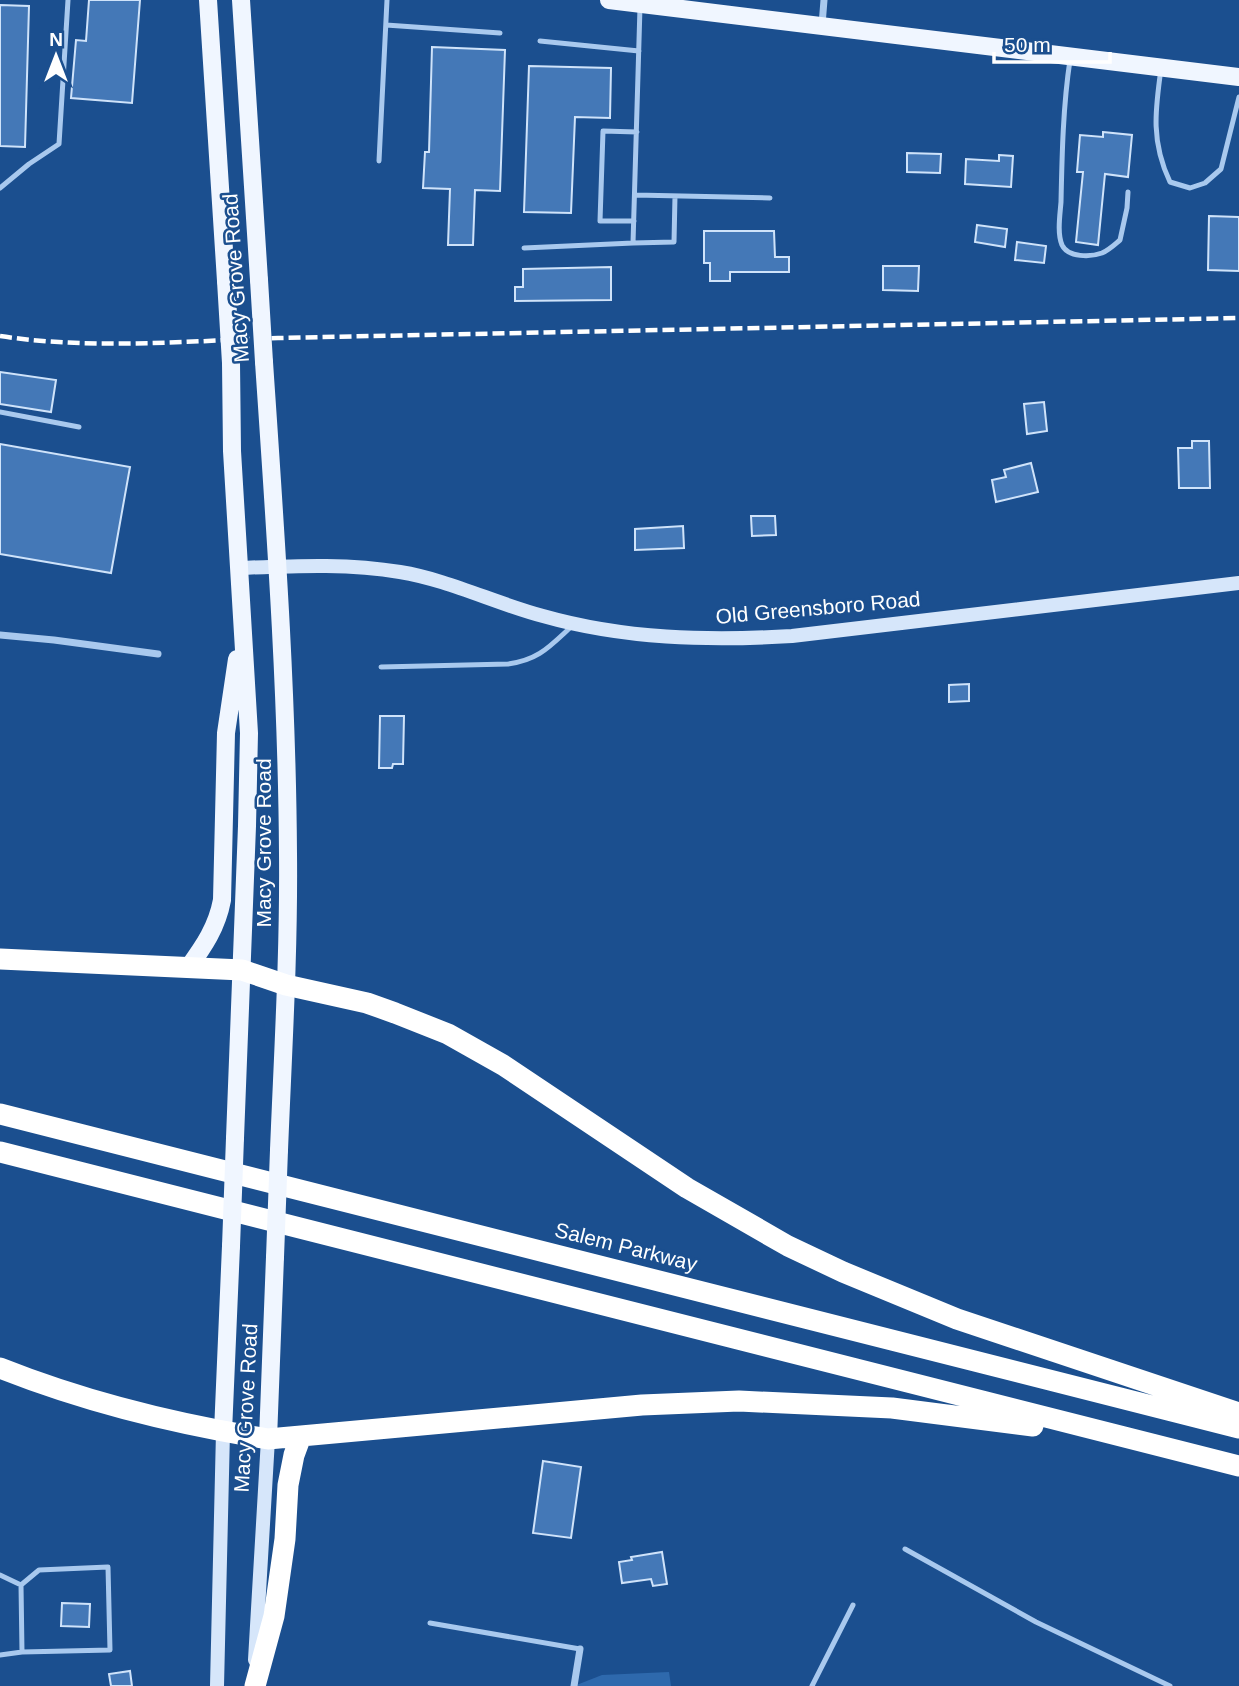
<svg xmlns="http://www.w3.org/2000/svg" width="1239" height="1686" font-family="Helvetica,sans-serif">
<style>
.green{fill:#2e69ad}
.building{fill:#4478b7;stroke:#cfe3fa;stroke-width:2}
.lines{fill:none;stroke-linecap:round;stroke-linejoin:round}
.lane{stroke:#a9c9ee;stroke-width:5}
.street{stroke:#a9c9ee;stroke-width:7}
.secondary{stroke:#d6e6fa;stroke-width:14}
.primary{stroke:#f0f6ff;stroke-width:18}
.highway{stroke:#fff;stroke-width:21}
.rail{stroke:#fff;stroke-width:4.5;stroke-dasharray:12 5;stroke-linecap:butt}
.primary-bridge{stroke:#f0f6ff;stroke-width:18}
.labels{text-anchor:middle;stroke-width:5;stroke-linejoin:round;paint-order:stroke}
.street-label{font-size:21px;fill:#fff;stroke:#1b4f8f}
</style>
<rect width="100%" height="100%" fill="#1b4f8f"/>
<path class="green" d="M669,1672L671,1686H574L602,1675Z"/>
<path class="building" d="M89,0H140L132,103L71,98L76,40L86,41Z
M0,5L29,6L25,147L0,146Z
M432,47L505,50L500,191L475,190L473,245H448L450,189L423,188L425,152H429Z
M529,66L611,68L610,118L575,117L571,213L524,212Z
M1103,132L1132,135L1128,177L1105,174L1098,245L1076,242L1083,172H1077L1080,135L1103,137Z
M907,153L941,154L940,173L907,172Z
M999,155L1013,156L1011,187L965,184L966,159L999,161Z
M1209,216L1239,217V271L1208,270Z
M977,225L1007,229L1005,247L975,242Z
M704,231H774L775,257H789V272H730V281H710V263H704Z
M1017,242L1046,246L1044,263L1015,260Z
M883,266H919L918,291L883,290Z
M611,267V300L515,301V287H523V269Z
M0,372L56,380L51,412L0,404Z
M1044,402L1047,431L1027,434L1024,404Z
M1192,441H1209L1210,488H1179L1178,448H1192Z
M0,444L130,467L111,573L0,554Z
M1031,463L1038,492L996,502L992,480L1006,477L1004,470Z
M751,516H775L776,535L752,536Z
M683,526L684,548L635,550V529Z
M969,684V701L949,702V685Z
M380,716H404L403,764H393L392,768H379Z
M543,1461L581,1467L571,1538L533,1533Z
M662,1552L667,1584L653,1586L651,1579L622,1583L619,1562L632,1560L631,1557Z
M62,1603L90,1604L89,1627L61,1626Z
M130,1671L132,1686H111L109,1674Z"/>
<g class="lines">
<path class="lane" d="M640,7L633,243L674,242L675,196
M386,25L500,33
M540,41L639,51
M1070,60C1063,106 1062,155 1061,202C1060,215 1057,233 1062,245C1068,258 1091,257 1102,253C1109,250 1114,245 1120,240L1127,208L1128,192
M1161,69C1155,111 1151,142 1170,182L1190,188L1205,183L1221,169L1239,97
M379,161L387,0
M0,188L29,164L59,144L68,0
M635,195L770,198
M634,221H600L603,131L637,132
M524,248L633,243
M0,412L79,427
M381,667L508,664C539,660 550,646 572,626
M905,1549L1036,1622L1170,1686
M0,1575L21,1585
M430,1623L580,1649
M0,1655L22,1652L110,1650L108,1567L39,1570L21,1585L22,1652
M812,1686L853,1605"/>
<path class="street" d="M822,25L824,0
M0,635L54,640L158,654
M574,1686L580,1649"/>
<path class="secondary" d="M239,568C293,566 347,563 400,572C449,580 494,603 543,616C624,639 708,641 792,636L1239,583
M255,1660L268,1439
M217,1686L223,1432"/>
<path class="primary" d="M208,0L226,281
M241,0L259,280
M609,0L1239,77
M264,362C275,525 287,689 288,853C289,952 283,1051 279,1150
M231,363L232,451L249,733L247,826L235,1138
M188,968C204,946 217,927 222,900L226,733L237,659
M223,1432L231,1246
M268,1439L275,1257"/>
<path class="highway" d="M0,959L242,970L286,985L367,1003L395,1013L448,1034L503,1065L687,1188L788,1246L843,1272L957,1319L1239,1413
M0,1114L1239,1428
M0,1152L1239,1466
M0,1368C88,1403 175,1424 268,1439L642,1405L739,1401L892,1408L1033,1426
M255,1686L274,1616L285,1539L288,1485L294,1455L301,1436"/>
<path class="rail" d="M0,336C92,350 185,341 278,338L1239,318"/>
<path class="primary-bridge" d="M259,280L264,362
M226,281L231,363
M231,1246L235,1138
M275,1257L279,1150"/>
</g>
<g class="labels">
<g class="street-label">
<text transform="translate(236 278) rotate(-94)" y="7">Macy Grove Road</text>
<text transform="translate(818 608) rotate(-5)" y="7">Old Greensboro Road</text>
<text transform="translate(264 843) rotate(-90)" y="7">Macy Grove Road</text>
<text transform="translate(626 1247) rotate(14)" y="7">Salem Parkway</text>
<text transform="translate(246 1408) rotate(-87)" y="7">Macy Grove Road</text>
</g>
</g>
<g transform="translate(56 56)" stroke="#1b4f8f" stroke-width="5" paint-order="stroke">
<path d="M0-5L12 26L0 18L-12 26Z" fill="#ffffff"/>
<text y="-10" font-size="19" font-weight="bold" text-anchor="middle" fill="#ffffff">N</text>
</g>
<path d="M994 52v10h116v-10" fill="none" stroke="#ffffff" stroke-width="3.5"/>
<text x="1004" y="52" font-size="21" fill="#ffffff" stroke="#1b4f8f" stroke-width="5" paint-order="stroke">50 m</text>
</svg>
